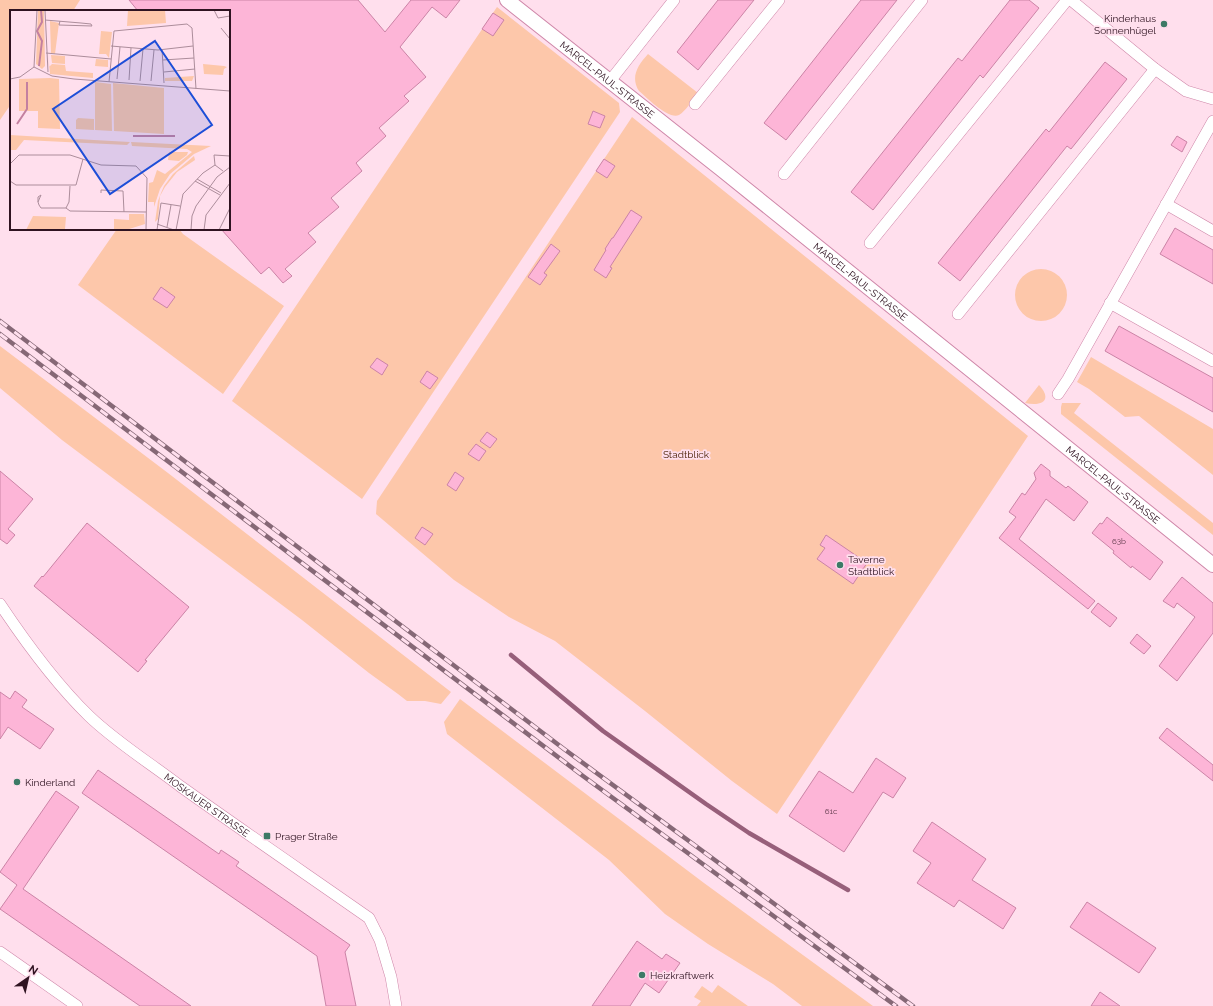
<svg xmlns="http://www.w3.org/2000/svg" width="1213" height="1006" font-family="Raleway,sans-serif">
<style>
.green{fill:#fdc7aa}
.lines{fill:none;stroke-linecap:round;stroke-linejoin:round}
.stream{stroke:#975f7a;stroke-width:4.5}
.building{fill:#fdb5d7;stroke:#cb83a6}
.minor-casing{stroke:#cf87a9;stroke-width:12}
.tertiary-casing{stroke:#cf87a9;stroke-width:16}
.minor{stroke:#fff;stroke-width:11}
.tertiary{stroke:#fff;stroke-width:14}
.rail-casing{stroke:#866876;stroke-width:4.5}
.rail{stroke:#ffdfed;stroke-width:3;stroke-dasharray:9;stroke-linecap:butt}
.poi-dot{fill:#3d7a66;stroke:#ffdfed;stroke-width:1.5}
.labels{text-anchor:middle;stroke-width:3.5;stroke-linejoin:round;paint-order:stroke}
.number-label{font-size:8px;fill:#623c4e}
.poi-label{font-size:10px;fill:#2f1321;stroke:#ffdfed;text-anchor:start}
.street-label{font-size:10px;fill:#2f1321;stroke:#ffdfed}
.park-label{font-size:10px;fill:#4c2206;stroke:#ffdfed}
.inset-river{fill:none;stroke:#c480a0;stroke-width:2}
.inset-road{fill:none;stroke:#ac8d9b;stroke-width:1}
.view{fill:#1d4ed8;fill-opacity:0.15;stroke:#1d4ed8;stroke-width:2}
.inset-edge{fill:none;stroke:#2f1321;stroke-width:2}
</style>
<rect width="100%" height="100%" fill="#ffdfed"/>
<path class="green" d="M0,0H80L73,11H11V104L0,120Z
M497,7L619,103L620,112L362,499L232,401Z
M648,54L698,93C692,100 686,111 679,115C669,120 647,98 639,91C630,77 638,65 648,54Z
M632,117L1028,436L777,814L732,781L645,711L555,641L509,617L454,580L376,514L377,501Z
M117,229H179L183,234L284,306L223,394L78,285Z
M1015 295a26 26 0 1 1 52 0a26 26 0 1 1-52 0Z
M0,346L168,473L451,692L441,704L425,701H407L398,694L369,673L302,620L62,440L0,388Z
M1091,357L1213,429V475L1139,416L1125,417L1089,389L1077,382Z
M1039,385C1053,400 1042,407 1025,403Z
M1062,403H1081L1074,413L1213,523V535L1061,414V407Z
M460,699L704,883L873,1006H802L773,984L708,944L665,914L609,860L447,734L444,722Z
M718,985L748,1006H697L701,1001L694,997L702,986L712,993Z"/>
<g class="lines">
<path class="stream" d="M511,655L603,731L706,804L749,833L848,890"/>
</g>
<path class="building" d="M129,0H358L385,32L411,0H460L446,18L432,7L400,47L426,77L404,96L409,101L379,128L386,136L356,163L362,171L331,198L339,207L308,233L316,242L285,269L292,276L283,283L269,267L261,274L221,229H229V11H138Z
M718,0H754L698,70L677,52Z
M861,0H897L786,140L764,123Z
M1010,0H1029L1039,8L983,78L980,75L873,210L851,192L958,58L962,61Z
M493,13L504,20L493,36L482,29Z
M1105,62L1127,79L1071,149L1067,146L960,281L938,263L1046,129L1049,132Z
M593,111L605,116L600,128L588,124Z
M1177,136L1187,142L1182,152L1171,145Z
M604,159L615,166L607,178L596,171Z
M631,210L642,217L610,267L612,268L606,278L594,270L606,250L605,249L612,238H613Z
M1175,228L1213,250V284L1160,254Z
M551,244L560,251L544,273L547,275L540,285L528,277Z
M161,287L175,297L167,308L153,299Z
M1119,326L1213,378V412L1105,351Z
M377,358L388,365L382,375L370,367Z
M427,371L438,378L430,389L420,382Z
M487,432L497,439L490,448L480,441Z
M476,444L486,451L479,461L468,454Z
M1041,464L1050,471V476L1066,488L1068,486L1088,502L1074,521L1046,499L1019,539L1095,601L1088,609L999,538L1016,517L1009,512L1022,493L1025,495L1036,479L1034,473Z
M0,471L33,499L8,529L15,535L7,544L0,539Z
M455,472L464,478L456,491L447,485Z
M1107,517L1163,562L1150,580L1132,566L1131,568L1113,553L1114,551L1092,533L1100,523L1102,524Z
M87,523L189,607L145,660L147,661L138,672L34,586L42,576L43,577Z
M422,527L433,534L425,545L415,538Z
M826,535L867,563L853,584L817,559L825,548L820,545Z
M1182,577L1213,603V633L1177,681L1159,666L1195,617L1177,603L1174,608L1163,601Z
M1098,603L1117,618L1110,627L1091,612Z
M1137,634L1151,646L1144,654L1130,643Z
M15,691L27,700L22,707L54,729L40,749L8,727L0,739V692L10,699Z
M1167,728L1213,765V781L1159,738Z
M876,758L906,778L893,798L883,792L844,852L789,816L819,771L853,793Z
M98,770L219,854L221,850L239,862L236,866L350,945L345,952L356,1006H326L317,956L82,793Z
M56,791L79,807L23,889L191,1006H140L0,909L17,885L0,872Z
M932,822L986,859L972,880L1016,908L1003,929L959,900L954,907L917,883L931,863L913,851Z
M1087,902L1156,948L1139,973L1070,927Z
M637,941L662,959L666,954L680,963L659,993L645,983L630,1006H592Z
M1100,992L1120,1006H1091Z"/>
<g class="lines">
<defs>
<g id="minor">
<path d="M1071,0L1155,69L1186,91L1213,99"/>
<path d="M610,81L674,0"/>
<path d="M695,104L779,0"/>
<path d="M784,174L922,0"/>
<path d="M1166,204L1213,231"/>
<path d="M870,243L1067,0"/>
<path d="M1110,303L1213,361"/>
<path d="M958,314L1155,69"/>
<path d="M1058,394L1068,379L1213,121"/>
<path id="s1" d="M0,604C26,643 55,683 89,716C116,742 150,763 180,786C243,831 306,874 369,918L380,940L391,977L396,1006"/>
<path d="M0,952L77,1006"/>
</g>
<g id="tertiary">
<path id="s2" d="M507,0L721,169L1213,565"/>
</g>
</defs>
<use href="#minor" class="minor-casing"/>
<use href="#tertiary" class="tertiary-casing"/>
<use href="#minor" class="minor"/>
<use href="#tertiary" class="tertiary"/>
<defs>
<path id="rail" d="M0,321L564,749L913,1006
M0,334L583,776L896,1006"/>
</defs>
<use href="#rail" class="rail-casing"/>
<use href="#rail" class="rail"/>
</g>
<g class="poi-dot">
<circle cx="1164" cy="24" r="4"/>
<circle cx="840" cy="565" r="4"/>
<circle cx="17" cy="782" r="4"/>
<rect x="263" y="832" width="8" height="8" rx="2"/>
<circle cx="642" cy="975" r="4"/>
</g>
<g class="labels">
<g class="number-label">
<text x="1119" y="544">63b</text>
<text x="831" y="814">61c</text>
</g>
<g class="poi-label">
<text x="1156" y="22" text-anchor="end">Kinderhaus<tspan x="1156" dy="12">Sonnenhügel</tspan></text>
<text x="848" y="563">Taverne<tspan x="848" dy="12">Stadtblick</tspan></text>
<text x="25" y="786">Kinderland</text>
<text x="275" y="840">Prager Straße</text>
<text x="650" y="979">Heizkraftwerk</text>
</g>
<g class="street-label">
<text dy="4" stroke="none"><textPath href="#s2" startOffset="128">MARCEL-PAUL-STRASSE</textPath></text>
<text dy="4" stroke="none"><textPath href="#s2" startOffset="452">MARCEL-PAUL-STRASSE</textPath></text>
<text dy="4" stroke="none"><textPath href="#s2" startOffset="776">MARCEL-PAUL-STRASSE</textPath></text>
<text dy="4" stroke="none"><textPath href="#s1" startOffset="291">MOSKAUER STRASSE</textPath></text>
</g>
<g class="park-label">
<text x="686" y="458">Stadtblick</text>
</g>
</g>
<g transform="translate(10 10)">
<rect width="220" height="220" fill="#ffdfed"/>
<path d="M28,0H34L35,56L32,59L26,54ZM118,0H155L156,13L117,16ZM40,12V11L49,13L45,44L41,43ZM91,21L102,22L99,48L96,44H89ZM38,44L39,57L42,54L55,55L56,61L83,63V68L40,64ZM41,45L55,46V54L42,53ZM86,49L98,50V57L85,56ZM193,54L214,56L217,57L214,59L213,65L194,64ZM184,66L182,71H155V68ZM40,68L49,69L50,119L28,118V101H9V69ZM85,72L101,74L102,121L85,120ZM103,73L154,78V124L104,121ZM68,108L84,109V120L66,119V110ZM0,125L84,130L120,132L117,135L14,130L6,140H1ZM121,132L201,136L184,144L160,164L150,179L144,197V192H138L139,173L143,172L147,160L155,164L182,142L177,139L122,136ZM159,142H178L177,145L169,151L158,150ZM184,146L185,150L167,162L155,177L150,186L148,209L145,212L148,191L151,183L154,176L163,164ZM119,204H134L135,214L116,220H104V209L119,210ZM23,206L56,207L55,219L16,220Z" fill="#fdc7aa"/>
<path class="inset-river" d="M29,56L32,31L27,21L32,12L31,0M7,114L17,99V72M123,126H165"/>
<path class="inset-road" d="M35,0L38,62M204,0L208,8L220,6M35,10L71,13L81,14L82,16L49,15L50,11M211,18L220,29M101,36L148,40L183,36M152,39L154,73M36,43L101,49M153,50L184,48M24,57L42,66L64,69L220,81M24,57L27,0M154,62L185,59M0,69L10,67L24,57M107,69L110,37M119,70L121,38M130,71L133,39M141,71L144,40M99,72L104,21L177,14L182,18L186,79M0,154L9,145H60L91,155L126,156L137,168L136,220M213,161L205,155L204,145L220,146M187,169L211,183M0,171L6,175H66L73,149M185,171L210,185M91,183V180L113,181L114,202M28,192L31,185L28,187V192L29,195L31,198H56M56,198L60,201L136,202M56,198L59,192L60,176M147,214L164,220M157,217L161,195M147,220L151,193L170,196M166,220L173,184L193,163L205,155M181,220L182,206L186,196L207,167L220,157M194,220L196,205L220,173M209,220L220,198"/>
<path class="view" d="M145,31L202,115L100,184L43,99Z"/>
<rect width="220" height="220" class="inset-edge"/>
</g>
<g transform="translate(28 978) rotate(34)" stroke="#ffdfed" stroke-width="3" paint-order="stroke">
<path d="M0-3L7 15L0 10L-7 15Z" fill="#2f1321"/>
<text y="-6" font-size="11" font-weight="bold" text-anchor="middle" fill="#2f1321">N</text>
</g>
</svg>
